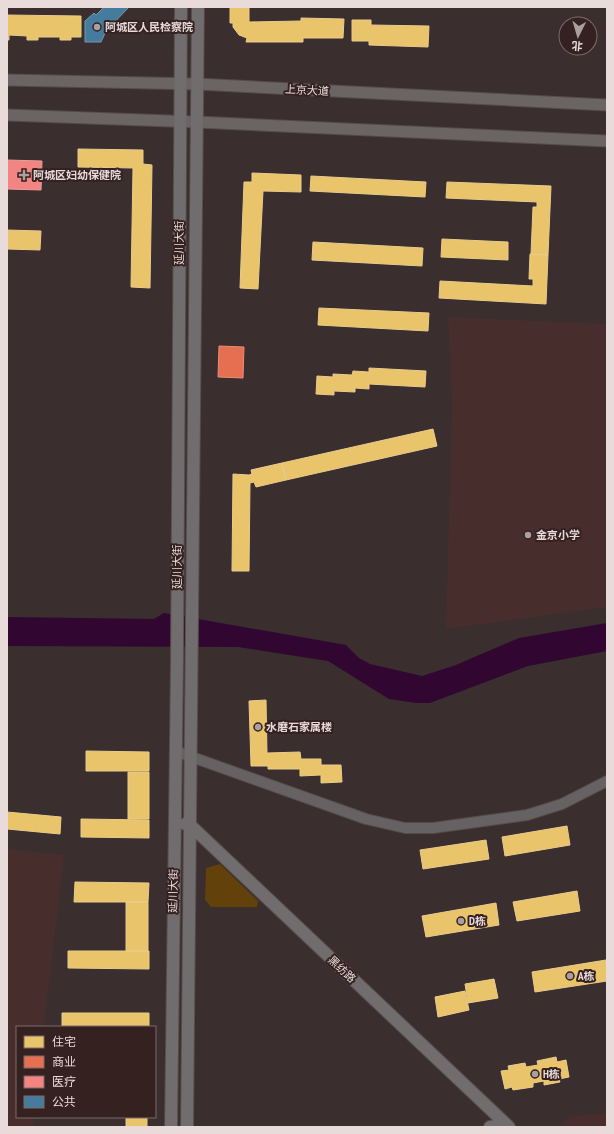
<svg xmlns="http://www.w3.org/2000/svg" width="614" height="1134" font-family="'PT Sans Narrow','Noto Sans SC',sans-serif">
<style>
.built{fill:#472e2d}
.green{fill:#63410b}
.water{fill:#310731}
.homes{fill:#e9c46a;stroke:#e9cb8c}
.shops{fill:#e76f51;stroke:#e78f7a}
.health{fill:#f28482;stroke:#ef9e9c}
.public{fill:#457b9d;stroke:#7698af}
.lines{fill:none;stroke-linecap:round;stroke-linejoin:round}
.tertiary-casing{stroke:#554b4a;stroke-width:12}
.secondary-casing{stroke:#554b4a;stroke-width:13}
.primary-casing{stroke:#554b4a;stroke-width:14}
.tertiary{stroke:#666162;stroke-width:10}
.secondary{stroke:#6a6465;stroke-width:11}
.primary{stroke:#716c6d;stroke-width:12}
.poi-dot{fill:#ab9e9e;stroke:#342120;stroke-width:1.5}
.labels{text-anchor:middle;stroke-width:4;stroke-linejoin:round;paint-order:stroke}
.poi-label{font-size:11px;font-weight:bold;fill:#e8dbda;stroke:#342120;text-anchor:start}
.street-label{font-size:11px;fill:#e8dbda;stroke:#342120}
</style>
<rect width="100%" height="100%" fill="#3a2e2e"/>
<path class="built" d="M448,317L607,324V607L446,629L452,405Z
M7,849L64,855L44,1027H17V1117H34L33,1127H7Z
M607,1113V1127H555L572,1116Z"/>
<path class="green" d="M220,864L258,901L257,907H211L205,900L206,868Z"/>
<path class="water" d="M164,613L346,645L359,658L370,664L422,676L456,665L519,638L607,623V651L528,666L430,703H416L389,699L328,661L238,647L7,646V617L154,619Z"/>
<path class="homes" d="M230,7H249V22L301,21V18L344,19L343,38H303V42H246L247,38L239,35L233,27V23H230Z
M7,15L81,16V37H71V40H60V37H38V40H27V36L9,35V40H7Z
M352,20H371V25L429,26L428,47L369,45V41H352Z
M78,149L143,150V164L152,165L150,288L131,287L133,168L78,167Z
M252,173L301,175V192L263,191L258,289L240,288L244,182H252Z
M311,176L426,182L425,197L310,191Z
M447,182L551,186L548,255L531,254L533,207H537V202L446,198Z
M7,230L41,231L40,250L7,249Z
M442,239L508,242V260L441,257Z
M313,242L423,248L422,266L312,260Z
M530,254L548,255L546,304L439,298L440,281L533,286V279H529Z
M319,308L429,313L428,331L318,325Z
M369,368L426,371L425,387L369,384V389L355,388V392L334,391V395L316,394L317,376L333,377V374L352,375L353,371L369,372Z
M433,429L437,446L286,480L282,463Z
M282,463L286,480L256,487L254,482L250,483L249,571H232L233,474L249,475L252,474L251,470Z
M266,700L267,753L300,752L301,759H321V765H341L342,782L321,783V775L300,776V769H268V766H251L249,701Z
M86,751L149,752V771H86Z
M128,772H149V819H128Z
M7,812L61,817L60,834L7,829Z
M81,819L149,820V838L81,837Z
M567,826L570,845L505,856L502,837Z
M486,840L489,859L423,869L420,850Z
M75,882L149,883L148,902H74Z
M577,891L580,911L517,921L513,902Z
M126,902H148V951H126Z
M496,903L499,925L426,937L422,916Z
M68,951H149V969L68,968Z
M606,960L607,981L535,992L532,972Z
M494,979L498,998L468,1003L465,984Z
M465,991L469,1010L438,1017L435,997Z
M62,1013H149V1027H62Z
M556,1057L557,1062L566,1060L569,1077L559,1079L560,1082L544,1085V1081L533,1083V1087L513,1090L512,1087L505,1089L501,1071L509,1070L508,1066L525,1063L526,1067L538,1065L537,1061Z
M126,1117H147V1127H126Z"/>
<path class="shops" d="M219,346L244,347L243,378L218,377Z"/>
<path class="health" d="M7,160L42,161L41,190L7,189Z"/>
<path class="public" d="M104,7H129L106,31L101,42H85V21L94,13L96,15Z"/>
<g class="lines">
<defs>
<path id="tertiary" d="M175,751L366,819L405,828H433L527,815L562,804L607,781"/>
<path id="secondary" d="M7,80L197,84L607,105
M7,115L197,122L607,141"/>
<path id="primary" d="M185,824H189L509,1127
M171,1127L177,662L181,7
M187,1127L198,7
M490,1127L506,1125"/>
</defs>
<use href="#tertiary" class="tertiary-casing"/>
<use href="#secondary" class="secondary-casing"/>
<use href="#primary" class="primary-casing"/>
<use href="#tertiary" class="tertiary"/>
<use href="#secondary" class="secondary"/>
<use href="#primary" class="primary"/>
</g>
<g class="poi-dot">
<circle cx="97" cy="27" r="4"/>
<path d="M22 169h4v4h4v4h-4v4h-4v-4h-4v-4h4z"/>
<circle cx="528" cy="535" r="4"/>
<circle cx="258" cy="727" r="4"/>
<circle cx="461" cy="921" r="4"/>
<circle cx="570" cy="976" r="4"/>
<circle cx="535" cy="1074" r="4"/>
</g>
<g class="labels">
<g class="poi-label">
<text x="105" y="31">阿城区人民检察院</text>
<text x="33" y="179">阿城区妇幼保健院</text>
<text x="536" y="539">金京小学</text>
<text x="266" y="731">水磨石家属楼</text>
<text x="469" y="925">D栋</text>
<text x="578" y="980">A栋</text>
<text x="543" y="1078">H栋</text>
</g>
<g class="street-label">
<text transform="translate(307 90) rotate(3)" y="4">上京大道</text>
<text transform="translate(179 243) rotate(-90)" y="4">延川大街</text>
<text transform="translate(177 567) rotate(-90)" y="4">延川大街</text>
<text transform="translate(173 891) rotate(-89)" y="4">延川大街</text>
<text transform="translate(342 969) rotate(43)" y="4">黑纺路</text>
</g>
</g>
<rect width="614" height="1134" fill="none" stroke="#e8dbda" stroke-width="16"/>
<rect x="16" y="1026" width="140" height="92" fill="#342120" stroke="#7c6b6a"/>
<rect x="24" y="1036" width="20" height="12" fill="#e9c46a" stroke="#7c6b6a"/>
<text x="52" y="1046" font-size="12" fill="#e8dbda">住宅</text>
<rect x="24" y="1056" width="20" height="12" fill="#e76f51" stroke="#7c6b6a"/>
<text x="52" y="1066" font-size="12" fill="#e8dbda">商业</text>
<rect x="24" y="1076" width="20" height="12" fill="#f28482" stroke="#7c6b6a"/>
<text x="52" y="1086" font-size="12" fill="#e8dbda">医疗</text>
<rect x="24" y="1096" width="20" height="12" fill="#457b9d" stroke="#7c6b6a"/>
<text x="52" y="1106" font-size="12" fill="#e8dbda">公共</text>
<g transform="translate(578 36) rotate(185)"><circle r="19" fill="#342120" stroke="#7c6b6a"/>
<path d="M0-3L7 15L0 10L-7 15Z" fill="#ab9e9e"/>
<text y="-6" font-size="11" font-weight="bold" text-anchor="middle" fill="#e8dbda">北</text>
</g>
</svg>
